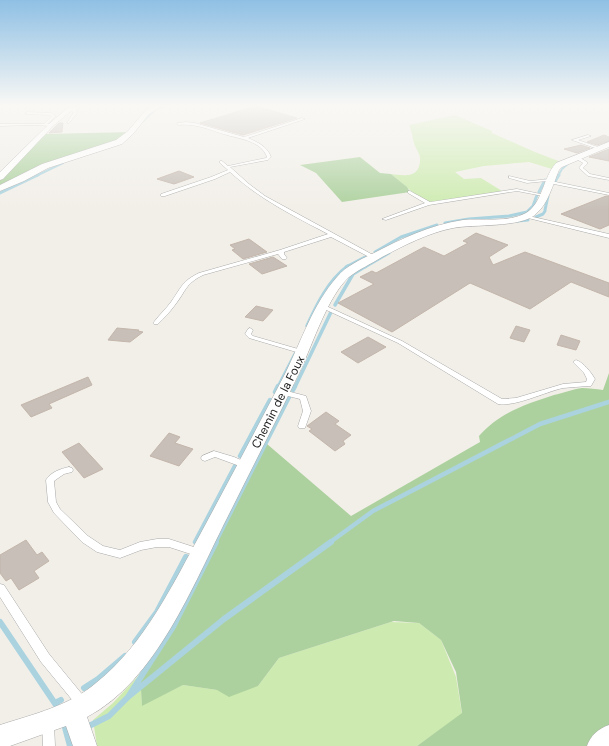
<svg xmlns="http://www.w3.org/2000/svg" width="609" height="746" font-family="'DM Sans',sans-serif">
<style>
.grass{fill:#cdebb0}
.forest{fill:#add19e}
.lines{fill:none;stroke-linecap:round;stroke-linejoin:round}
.stream-far4{stroke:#aad3df;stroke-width:2}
.stream-far3{stroke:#aad3df;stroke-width:3}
.stream-far2{stroke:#aad3df;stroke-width:3.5}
.stream-far1{stroke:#aad3df;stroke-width:4.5}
.stream{stroke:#aad3df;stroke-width:6}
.building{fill:#c7bfb8;stroke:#c4b6ab}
.service-casing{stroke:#a9a9a9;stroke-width:1}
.minor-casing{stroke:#a9a9a9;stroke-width:1}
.service{fill:#fff;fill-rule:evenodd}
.minor{fill:#fff;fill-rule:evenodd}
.labels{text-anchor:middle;stroke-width:3;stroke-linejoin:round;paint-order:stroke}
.street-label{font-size:12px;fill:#222;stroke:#fff}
</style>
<rect width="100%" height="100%" fill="#f2efe9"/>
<path class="grass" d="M455,115L492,131V133L535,152L561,162L552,169L529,162L484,166L455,172L464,179L481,178L502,191L497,194L429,204C414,195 405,185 391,174C406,176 421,178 420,157C419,152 415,148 414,143C412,136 412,131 409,125Z
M391,622L419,623L441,640L456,677L462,714L417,746H97L93,720L113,703L140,674L142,705L183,685L217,690L258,686L279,658Z"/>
<path class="forest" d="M129,132L122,138L0,187V180L46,134Z
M360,157L380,173L391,174L407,187L410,192L342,202L316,173L300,165Z
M609,373V746H417L462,713L456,672L441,640L419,623L394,621L279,658L258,686L229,697L217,690L183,685L142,706L140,674L176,620L265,444H267L351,516L480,442L479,436C499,413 526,404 554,395C563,393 573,389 582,388C589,388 596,389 603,390Z"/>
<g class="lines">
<path class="stream-far4" d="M142,122L156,109L167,105
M36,176L63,163
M558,176L562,169L569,163"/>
<path class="stream-far3" d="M554,183L559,175
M539,192L545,180
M0,193L38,175
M545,210L548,196
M536,217L543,214L545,211
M517,221L528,220
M445,223L469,219L509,216L527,212L533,206L537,195
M375,252L401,237L437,225
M346,267L365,257
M365,267L389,253"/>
<path class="stream-far2" d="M335,305L353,274L366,266
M307,326C317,304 328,281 348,266
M278,387L295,354
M295,387L331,312"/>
<path class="stream-far1" d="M293,390L295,386
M275,392L278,386
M240,456L270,400
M195,542L235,466
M215,543L289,397
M329,543L373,511L540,424L609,402"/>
<path class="stream" d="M0,622L56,705
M135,642L157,612L186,557
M84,688L98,679L125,656
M128,697L224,619L331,542
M55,703L61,700
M64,724L70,746
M89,726L109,716L128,697L173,627L216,542"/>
</g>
<path class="building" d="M256,106L297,118L243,135L200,123Z
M59,123H63L62,132L49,133Z
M604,135L609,137V141L597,145L587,142Z
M581,145L590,148L577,153L564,149Z
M609,149V161L589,157Z
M179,171L194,177L174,184L157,179Z
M606,196H609V225L600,229L561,214Z
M476,233L508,245L489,257L493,265L525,252L609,283V297L571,282L530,309L470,283L392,332L338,303L374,284L360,277L372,271L376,273L424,247L444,256L468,243L463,241Z
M249,239L267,252L243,259L232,250L235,249L230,245Z
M273,257L287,266L262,274L249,264Z
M256,306L273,310L263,321L245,317Z
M516,326L530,330L524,342L510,338Z
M117,328L139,330L138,331L143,332L130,342L108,340Z
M561,335L580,341L576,350L557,345Z
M368,337L386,347L358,363L341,352Z
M88,377L92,385L49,404L52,408L31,417L21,405Z
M326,412L339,421L335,424L351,435L343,441L345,444L335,451L309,431L312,429L307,426Z
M169,433L180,437L175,443L193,449L179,466L150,456Z
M79,443L103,469L84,478L62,452Z
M26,540L37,555L42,552L49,561L34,571L39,578L19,590L11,578L6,581L0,573V555Z"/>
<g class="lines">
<defs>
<path id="service" d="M80,105H84L76,110L77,113L69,123H67L74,112L69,111V109H73Z
M27,112L51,113L56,116L47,124H52L51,126L34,125L0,126V124H44L52,116L50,115L26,114Z
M302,118L305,119L248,138C257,142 267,146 271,157L268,160L230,167L249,184L265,196L375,256V258H371L331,237L284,252V254L287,258L286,259H282L278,254L203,275C185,284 186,291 175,305C170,312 164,318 158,324H154L153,323L154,322C159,315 166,309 171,302C181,288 182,281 199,273L280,250L328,234C294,216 259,199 230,172L215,179L165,196H161V194L211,177L228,170L220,163V161H222L228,166L266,158L267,157C261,141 241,139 227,135C210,130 196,123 178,125L177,123L186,122L195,123L244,137Z
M588,135L591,136L578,140L598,147V149L572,140Z
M575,156H577L587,162V164L583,168L590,174L609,178V180L588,176L579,168L583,163L575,158Z
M509,176L530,181L550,179L552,180L551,181L609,193V195L549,183H547V181L527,183L509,178Z
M517,189L545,195L543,196L517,191L429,205L386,220L382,219L425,203L408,193V191H410L430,202Z
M524,215L609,234V238L524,217Z
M324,305L402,341L502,399L516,398L563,384L586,382L587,379L584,373L573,362L576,360C584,363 590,371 595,379L591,386H588C580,387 571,387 563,388C545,392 515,407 498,404L398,343L322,308L321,307Z
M250,328L253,330L251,334L253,336L305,351L306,352L303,354L249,338L245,334L248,329Z
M280,390H283L306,396L311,411L305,428H299L298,426L303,411L300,399L280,394L279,392Z
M214,451L234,457L248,463L249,465L248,467L245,468L215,457L205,461L202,460L201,458L202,456Z
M69,467L72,468L73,470L72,472L64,474L54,481L56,502L60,509L88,536L103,546L120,550L140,542L157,539H169L203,550L205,553L203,556L200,557L169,547H157L141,550L120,558L97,552L82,542L54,513L48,502L46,480C51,472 60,469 69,467Z
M0,584L4,585L49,654L86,699L88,703L86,707L82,709L78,707L41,662L0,597Z
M48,718L52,720L54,724L55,746H43L42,724L44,720Z"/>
<path id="minor" d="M71,105H78L53,126L3,179L0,180V172L49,124Z
M154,105H163L149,114L133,134L122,144L48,168L24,181L0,191V185L42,164L116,140L128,131L145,111Z
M609,142V147L562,167L559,170C553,184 548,204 536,214C521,228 474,224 453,228C428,233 405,245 382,257C371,264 359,269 349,277C328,296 313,343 301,369C277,419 252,468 227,518C193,585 156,681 87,717L97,746H73L66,726L10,746H0V725C34,714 69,706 96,683C145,644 173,584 202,531C230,479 258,426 285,374C301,342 313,304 337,277C346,266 360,260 372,254C401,239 430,225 463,220C482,218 508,223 526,213C543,203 543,177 556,163Z
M609,725V746H587C591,735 598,729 609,725Z"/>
</defs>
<use href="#service" class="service-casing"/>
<use href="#minor" class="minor-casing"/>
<use href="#service" class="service"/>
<use href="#minor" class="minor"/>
</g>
<linearGradient id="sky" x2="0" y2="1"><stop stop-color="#8fc0e4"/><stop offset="0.5" stop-color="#f9f8f5"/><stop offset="1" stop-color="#f9f8f5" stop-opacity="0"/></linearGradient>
<rect width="609" height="210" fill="url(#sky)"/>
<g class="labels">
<g class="street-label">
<text transform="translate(278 402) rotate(-63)" y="4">Chemin de la Foux</text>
</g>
</g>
</svg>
